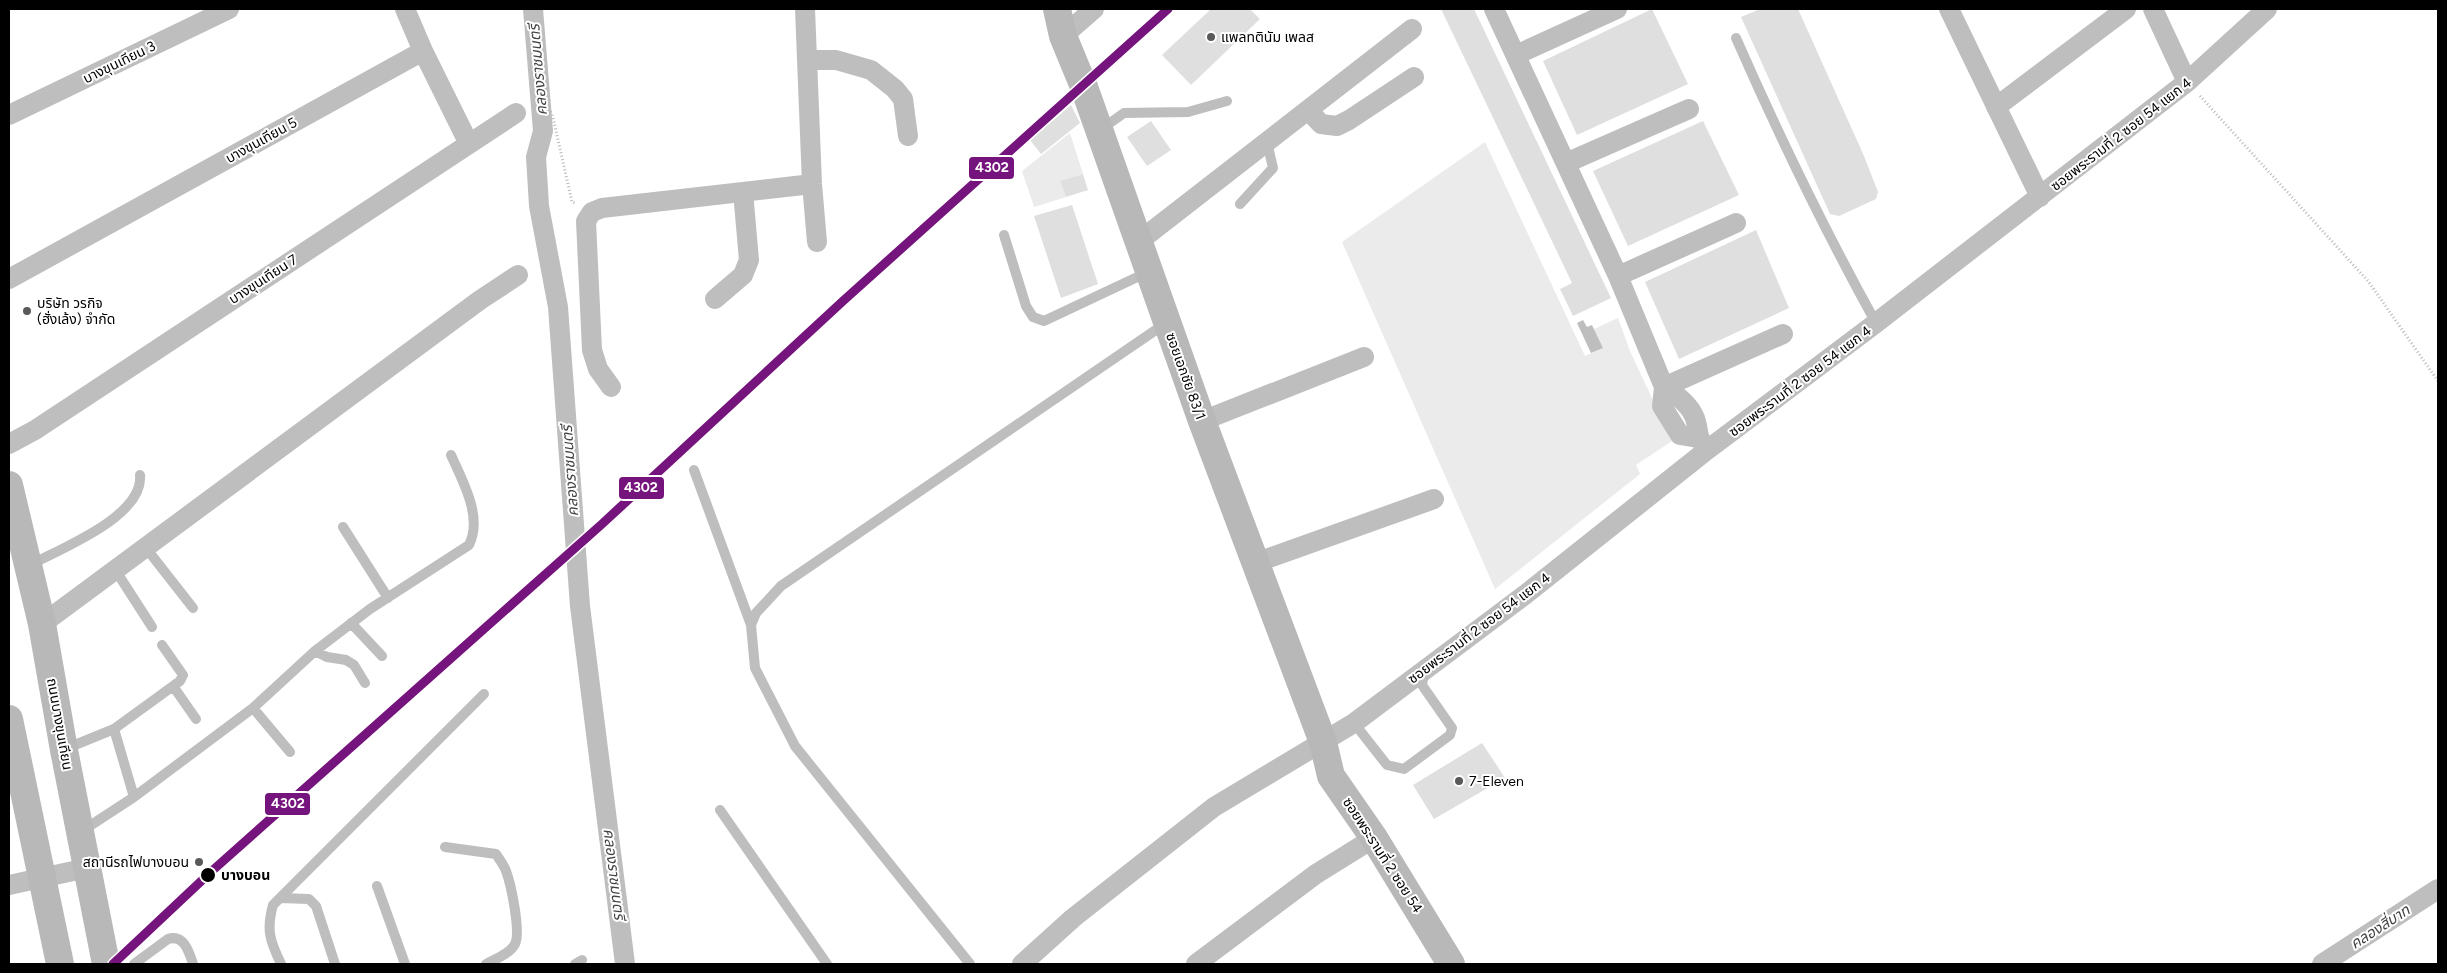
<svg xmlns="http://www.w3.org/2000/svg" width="2447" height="973" font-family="Figtree,'Noto Sans Thai',sans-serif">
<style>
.green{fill:#ebebeb}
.water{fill:#bebebe}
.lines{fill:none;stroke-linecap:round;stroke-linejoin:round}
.canal{stroke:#bebebe;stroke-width:20}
.building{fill:#dfdfdf}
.path{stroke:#b9b9b9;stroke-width:3;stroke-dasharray:1 2.5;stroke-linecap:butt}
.lane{stroke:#bebebe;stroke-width:10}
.street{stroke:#bebebe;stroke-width:20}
.secondary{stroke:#b8b8b8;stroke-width:28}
.rail-1-casing{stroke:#fff;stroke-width:12}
.rail-1{stroke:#75147c;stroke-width:9}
.poi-dot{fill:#595959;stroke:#fff;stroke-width:2}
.stop-dot{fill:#000;stroke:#fff;stroke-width:2}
.labels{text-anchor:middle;stroke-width:4;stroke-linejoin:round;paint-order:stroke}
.poi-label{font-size:14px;fill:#000;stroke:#fff;text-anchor:start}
.street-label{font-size:14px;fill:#000;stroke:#fff}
.stop-label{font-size:14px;font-weight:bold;fill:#000;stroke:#fff;text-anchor:start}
.water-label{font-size:15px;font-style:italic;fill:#434343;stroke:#fff}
.line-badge{stroke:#fff;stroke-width:2}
.badge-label{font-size:14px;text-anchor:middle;font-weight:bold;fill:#fff}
</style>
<rect width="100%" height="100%" fill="#fff"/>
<path class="green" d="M1070,133L1083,174L1060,181L1066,197L1034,207L1022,171Z
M1485,142L1585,356L1603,348L1594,329L1618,318L1630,351L1672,441L1636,465L1640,474L1495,589L1342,242Z"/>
<path class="water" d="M1583,320L1587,327L1592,325L1603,348L1591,353L1577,323Z"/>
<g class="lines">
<path class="canal" d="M533,9L543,131L536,157L539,206L558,307L580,606L625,964
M2322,964L2438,889"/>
</g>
<path class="building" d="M1211,9H1250L1260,19L1191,85L1162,55Z
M1441,9H1474L1611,298L1573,316L1560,289L1572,283Z
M1652,9L1688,84L1577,135L1543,61Z
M1760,9H1798L1864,156L1878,192L1876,199L1839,216L1830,214L1741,17Z
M1071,105L1080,123L1041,154L1030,140Z
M1151,121L1171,150L1147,166L1127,137Z
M1703,121L1739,195L1628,246L1593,171Z
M1083,174L1088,190L1066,197L1060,181Z
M1072,205L1098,284L1061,298L1034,216Z
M1756,230L1789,308L1679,359L1645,282Z
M1482,743L1505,778L1434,819L1413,785Z"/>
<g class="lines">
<path class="path" d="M2200,96L2368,281L2438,381
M534,110L546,109L552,113L572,202L575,203"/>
<path class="lane" d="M1736,38C1779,136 1824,229 1876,323
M1100,130L1124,113L1188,112L1227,101
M1240,204L1273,168L1267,142
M1004,235L1026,306L1033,317L1044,321L1148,272
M694,470L751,625
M343,527L388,598
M146,548L193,608
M30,565C62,548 144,516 140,475
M116,571L152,627
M351,623L382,656
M315,651L327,657L346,660L354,665L365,683
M173,686L196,719
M253,708L290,752
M1354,723L1387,765L1404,769L1450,735L1452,728L1422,685L1424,671
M114,729L134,797
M65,749L114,729L180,681L183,675L162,645
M720,810L827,964
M82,831L134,797L253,708L315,651L370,609L469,545C483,517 463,482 451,455
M445,847L496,854C499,859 504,865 506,871C511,884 521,932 515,944C510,954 495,959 486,964
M377,886L405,964
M280,898L309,899L316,906L335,964
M134,964L168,939C184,934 189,952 193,964
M281,964C270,941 266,930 273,905L484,694
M575,964L582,960
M970,964L795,746L755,668L751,625L756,613L781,586L1166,323"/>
<path class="street" d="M405,9L423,51
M805,9L812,184L817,242
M1494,9L1618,276L1664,387L1662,406L1680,435L1698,438
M1949,9L2040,197
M2153,9L2187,82
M1063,36L1094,9
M1516,55L1617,9
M807,60H836L871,70L895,89L903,99L908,136
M1996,107L2126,9
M1308,110L1321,124L1337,126L1349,120L1414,77
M9,115L229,9
M1566,163L1689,109
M1138,242L1412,29
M1618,276L1736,223
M9,279L423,51L469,144
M715,299L743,275L749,260L743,192
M611,387L598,369L592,350L586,221L592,212L602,208L812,184
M1664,387L1783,334
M1664,387C1677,395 1693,407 1696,422C1700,435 1696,436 1706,448
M1202,421L1364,357
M9,444L35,430L516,113
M1255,563L1434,499
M42,624L480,300L518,275
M9,885L87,868
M1022,964L1073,918L1214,807L1354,723L1526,594L1707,450L1876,323L2187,82L2267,9
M1196,964L1316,874L1374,838"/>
<path class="secondary" d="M1057,9L1063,36L1084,87L1202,421L1323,742L1331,776L1374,838L1451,964
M9,485L42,624L64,750L106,964
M9,719L60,964"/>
<defs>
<path id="rail-1" d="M113,964L213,870L602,524L843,301L1168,9"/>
</defs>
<use href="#rail-1" class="rail-1-casing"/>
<use href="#rail-1" class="rail-1"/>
</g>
<g class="poi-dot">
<circle cx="1211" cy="37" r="5"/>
<circle cx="27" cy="311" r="5"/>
<circle cx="1459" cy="781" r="5"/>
<circle cx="199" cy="862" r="5"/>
</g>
<circle class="stop-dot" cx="208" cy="875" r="8"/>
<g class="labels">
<g class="poi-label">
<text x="1221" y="42">แพลทตินัม เพลส</text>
<text x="37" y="308">บริษัท วรกิจ<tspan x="37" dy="16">(ฮั่งเล้ง) จำกัด</tspan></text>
<text x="1469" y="786">7-Eleven</text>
<text x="189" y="867" text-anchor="end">สถานีรถไฟบางบอน</text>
</g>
<g class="street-label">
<text transform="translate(119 62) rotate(-26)" y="5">บางขุนเทียน 3</text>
<text transform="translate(2121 134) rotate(-38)" y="5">ซอยพระรามที่ 2 ซอย 54 แยก 4</text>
<text transform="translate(261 140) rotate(-29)" y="5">บางขุนเทียน 5</text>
<text transform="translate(263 279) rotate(-33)" y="5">บางขุนเทียน 7</text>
<text transform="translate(1186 376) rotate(70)" y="5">ซอยเอกชัย 83/1</text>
<text transform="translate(1800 381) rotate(-37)" y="5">ซอยพระรามที่ 2 ซอย 54 แยก 4</text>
<text transform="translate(1479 628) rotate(-37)" y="5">ซอยพระรามที่ 2 ซอย 54 แยก 4</text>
<text transform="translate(60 724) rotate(80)" y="5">ถนนบางขุนเทียน</text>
<text transform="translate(1383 855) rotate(57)" y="5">ซอยพระรามที่ 2 ซอย 54</text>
</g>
<g class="stop-label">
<text x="221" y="880">บางบอน</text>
</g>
<g class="water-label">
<text transform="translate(538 70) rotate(-95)" y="5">คลองราชมนตรี</text>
<text transform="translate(570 471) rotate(-94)" y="5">คลองราชมนตรี</text>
<text transform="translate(614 874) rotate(83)" y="5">คลองราชมนตรี</text>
<text transform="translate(2380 927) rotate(-33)" y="5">คลองสี่บาท</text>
</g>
</g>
<g class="line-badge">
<rect x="968" y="156" width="47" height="24" rx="5" fill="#75147c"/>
<rect x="618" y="476" width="47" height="24" rx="5" fill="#75147c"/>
<rect x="264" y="792" width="47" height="24" rx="5" fill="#75147c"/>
</g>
<g class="badge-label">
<text x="992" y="172">4302</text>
<text x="641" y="492">4302</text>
<text x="288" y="808">4302</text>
</g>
<rect width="2447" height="973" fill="none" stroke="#000000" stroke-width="20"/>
</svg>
